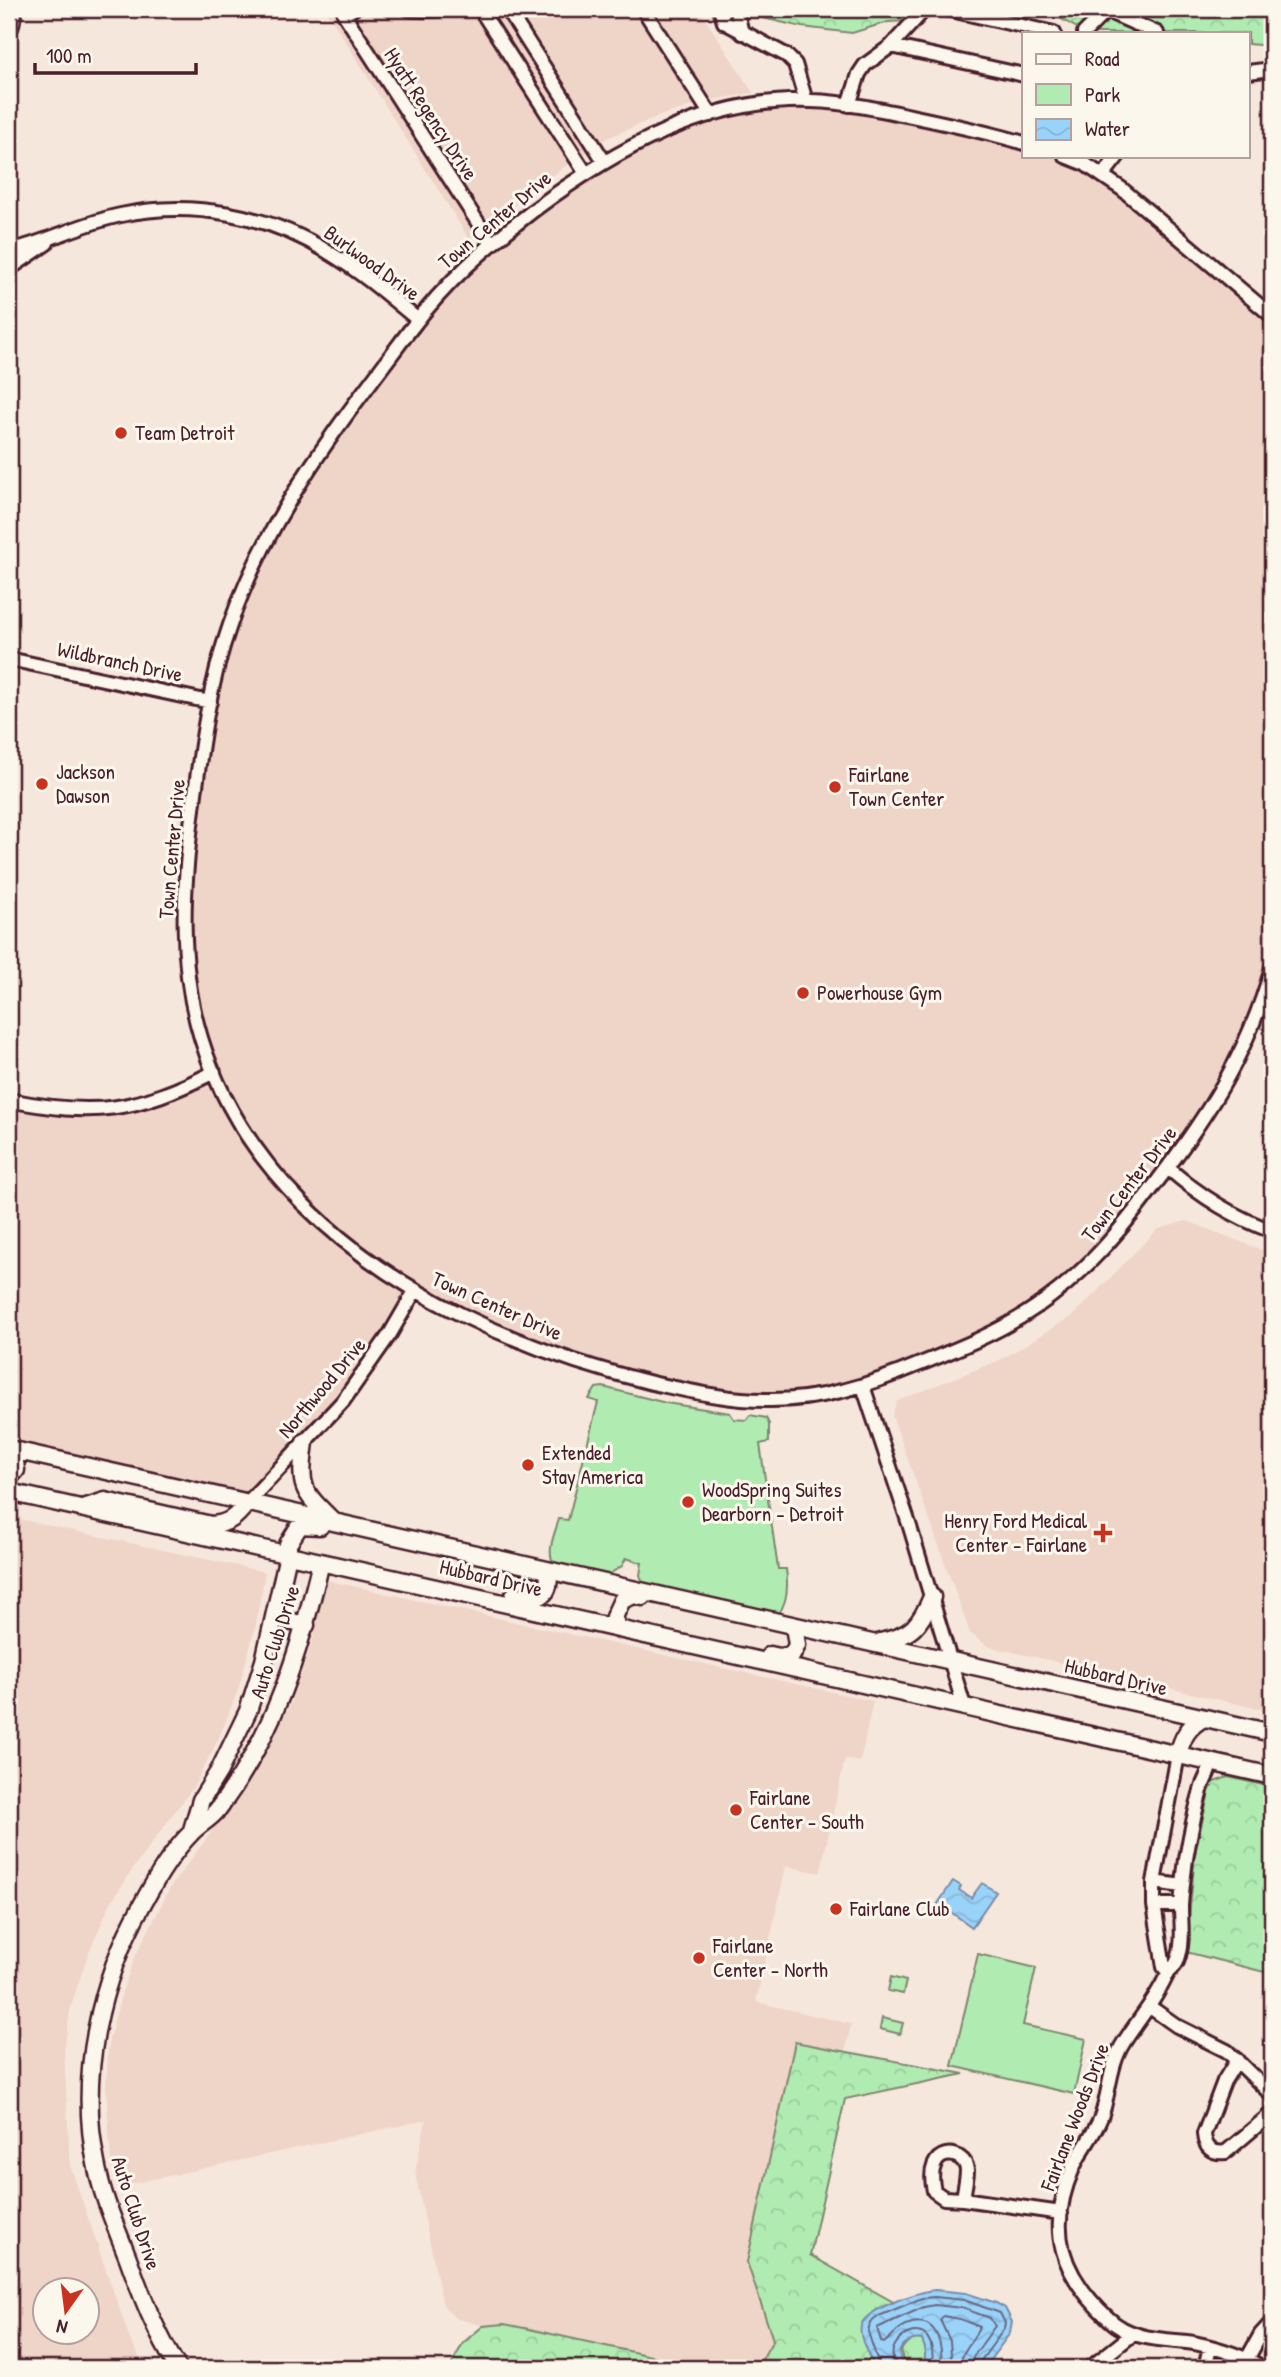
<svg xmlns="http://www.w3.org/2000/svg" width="1281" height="2377" font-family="'Patrick Hand',sans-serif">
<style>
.built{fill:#efd4c8;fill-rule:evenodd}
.green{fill:#b0ecb2;stroke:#7d866e;stroke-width:2}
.forest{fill:url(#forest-crowns);stroke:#7d866e;stroke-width:2}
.water{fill:url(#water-waves);stroke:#7a8ba7;stroke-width:2}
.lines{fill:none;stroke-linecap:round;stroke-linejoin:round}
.shore{stroke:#6a677e;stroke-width:2}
.minor-casing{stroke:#4a1f2b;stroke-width:18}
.tertiary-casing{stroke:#4a1f2b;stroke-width:21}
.primary-casing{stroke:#4a1f2b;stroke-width:24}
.minor{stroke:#fbf7ec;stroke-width:12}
.tertiary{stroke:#fbf7ec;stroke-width:16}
.primary{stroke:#fbf7ec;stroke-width:19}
.poi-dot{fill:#c8321e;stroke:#fbf7ec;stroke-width:2.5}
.labels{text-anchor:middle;stroke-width:6;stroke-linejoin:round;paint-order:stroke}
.street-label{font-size:21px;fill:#4a1f2b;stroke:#fbf7ec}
.poi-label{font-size:21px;fill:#4a1f2b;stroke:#fbf7ec;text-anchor:start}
</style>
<defs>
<pattern id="forest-crowns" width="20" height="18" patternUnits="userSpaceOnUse" patternTransform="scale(1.75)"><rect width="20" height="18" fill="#b0ecb2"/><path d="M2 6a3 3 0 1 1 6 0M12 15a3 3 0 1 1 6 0" fill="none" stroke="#99ca99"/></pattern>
<pattern id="water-waves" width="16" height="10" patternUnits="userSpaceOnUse" patternTransform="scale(1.75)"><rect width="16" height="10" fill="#9ad3fa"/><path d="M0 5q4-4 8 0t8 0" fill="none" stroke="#86b5d6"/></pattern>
</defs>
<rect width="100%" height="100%" fill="#f6e7dc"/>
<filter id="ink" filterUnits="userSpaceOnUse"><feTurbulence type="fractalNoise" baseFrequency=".0143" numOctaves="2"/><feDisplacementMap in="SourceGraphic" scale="14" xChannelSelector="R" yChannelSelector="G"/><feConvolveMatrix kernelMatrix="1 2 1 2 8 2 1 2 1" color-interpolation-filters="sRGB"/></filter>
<g filter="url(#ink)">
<path class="built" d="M325,9H699L753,93L712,100L659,116L607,138L563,168L469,239Z
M815,100L1024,143V156H1065L1085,164L1272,316V968L1247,1038L1151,1190L1041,1304L886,1378L775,1400L611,1373L416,1291L366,1371L247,1503L9,1449V1100L95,1111L214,1072L207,1055L183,924L220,657L289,500L438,293L585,172L711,115Z
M1187,1221L1272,1254V1712L987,1646L970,1633L892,1415L897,1401L1000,1360L1074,1315L1158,1229Z
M9,1517L265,1572L255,1629L238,1690L219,1738L194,1786L134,1867L110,1904L88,1954L71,2006L64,2050L70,2165L130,2340L145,2368H9ZM46,2290H88V2332H46Z
M325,1580L873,1701L860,1762L845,1759L820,1873L786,1866L756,2002L851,2024L845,2053L795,2042L747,2262L773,2340L757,2368H705L504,2324L484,2326L455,2318L443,2305L415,2173L426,2120L117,2187L111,2163L106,2086L109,2040L122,1992L135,1957L171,1886L235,1800L258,1765L277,1731L290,1705L313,1640Z"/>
<path class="green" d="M603,1387L666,1403L730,1413L734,1419L746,1420L750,1415L766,1418L769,1424V1442L760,1444L778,1569H786C788,1583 788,1602 778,1614L643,1583L640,1575L642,1563L626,1558L622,1566L606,1576L555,1565C545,1553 555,1533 559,1519L568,1520L598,1402L589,1399L596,1388Z
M978,1954L1036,1968L1023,2025L1086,2039L1074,2094L952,2066Z
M891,1977L906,1981L903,1994L888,1991Z
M882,2018L903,2023L900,2034L880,2029Z"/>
<path class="forest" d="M745,9H928L909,21L888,22L852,33L802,27L763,18Z
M1044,9H1272V46L1248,44V33H1086Z
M1228,1777L1272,1787V1974L1186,1952L1195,1853L1211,1783Z
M795,2042L964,2074L845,2099L810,2255L895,2303L877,2309L872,2361L874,2368H757L773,2340L747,2262Z
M504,2324L529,2329L705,2368H450L463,2343L483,2326Z
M915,2338L922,2339L925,2348V2368H905C901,2350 896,2350 915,2338Z"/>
<path class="water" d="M953,1881L961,1886L959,1890L971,1898L982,1883L996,1892L972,1927L945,1908L937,1918L931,1914Z
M935,2290L966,2293L996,2303L1005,2308L1012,2322L1010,2333L984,2368H925V2348L922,2340C913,2338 897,2344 900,2357C901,2361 904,2364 905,2368H874C870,2356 858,2338 861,2326C865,2309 919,2291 935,2290Z"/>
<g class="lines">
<path class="shore" d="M880,2368L868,2332L870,2323L879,2316L922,2298L935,2297L964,2300L1000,2313L1005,2323L1004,2329L980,2362L979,2368
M898,2368C897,2365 894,2362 893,2358C887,2335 939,2309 932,2368
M941,2368C943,2349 939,2317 912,2323C899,2326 893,2336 884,2343L881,2341L877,2328L924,2307L935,2305L962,2308L990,2318L995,2326L973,2357L970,2368
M952,2368L950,2341L940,2320L943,2316L960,2319L980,2327L963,2354L959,2368"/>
<defs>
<path id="minor" d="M353,9L344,14L491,243
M409,9L425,10L443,9
M480,9L585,172
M507,9L604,161
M643,9L711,115
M720,9L724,22L786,55L795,64L806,101
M736,9L742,33
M946,9L1054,33
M1102,9L1157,33
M1084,33L1106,11
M891,46L924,10L928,9
M1248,72L1272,69
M849,105L859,74L865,65L891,46L1024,75
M1024,143C987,132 949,124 911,116C878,109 845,102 811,101C708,97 614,150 534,210C486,247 447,281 410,330C340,423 268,514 230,625C209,684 201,747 193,809C183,886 178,963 201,1038C240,1166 345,1258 462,1315C523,1345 586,1367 652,1383C690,1391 727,1400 766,1400C820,1401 870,1385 920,1364C960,1348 1000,1332 1036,1307C1085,1274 1121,1230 1156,1183C1209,1114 1248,1053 1272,968
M1065,156L1085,164L1122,189L1272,316
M1103,175L1118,156
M9,251C47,242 82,223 121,215C190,200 268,214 328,252C360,271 389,296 418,320
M9,269L47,243
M9,659L210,702
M9,1100C93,1117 137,1112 214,1072
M1168,1168C1199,1195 1233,1217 1272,1231
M863,1386L910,1527L964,1706
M247,1503L343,1401L390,1334L415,1291
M1211,1762C1210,1772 1205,1778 1202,1787C1195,1810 1190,1835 1186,1859C1184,1875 1182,1890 1181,1906C1181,1924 1184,1942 1178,1959C1176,1967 1170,1969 1167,1975C1154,2003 1140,2017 1124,2042C1109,2065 1110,2092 1101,2117C1094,2135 1081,2150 1073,2168C1046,2230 1061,2275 1109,2319C1132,2341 1165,2339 1194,2343C1218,2348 1242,2355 1263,2368
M1154,1882L1182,1886
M1154,1905H1181
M1168,1972L1164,1967L1154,1905V1882L1178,1755
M1150,2007L1177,2026L1227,2051L1272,2095
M1237,2060L1224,2081L1204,2134C1205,2148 1212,2154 1226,2152L1272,2113
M963,2199C964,2190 967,2179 967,2170C965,2148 923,2145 934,2191L944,2198L963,2199L1061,2213
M1247,2359L1261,2334L1272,2322
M1090,2368L1133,2334
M1205,2368L1210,2347"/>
<path id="tertiary" d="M305,1442C299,1488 301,1490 334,1522
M9,1449L1272,1733
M9,1454L15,1462L16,1470L9,1478
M9,1492L1272,1776
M83,1508L105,1501L211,1525C229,1524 236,1517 247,1503
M514,1595C537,1601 552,1598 548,1571
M274,1618L306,1625
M618,1628L614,1617L622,1600L634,1595L643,1597
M880,1642C912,1636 920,1625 932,1597
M770,1655L780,1657L792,1655L797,1645L794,1626
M1178,1755C1182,1738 1188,1726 1204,1718
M191,1833L201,1800L219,1771L248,1711L264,1661L288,1555V1544L300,1525L320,1526
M178,2368C156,2333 142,2297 128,2258C116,2227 102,2196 96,2163C78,2076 100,1979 143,1903C156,1879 171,1853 191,1833C199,1824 211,1819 218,1809C274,1736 300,1650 321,1562"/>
<path id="primary" d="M9,25L12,9"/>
</defs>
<use href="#minor" class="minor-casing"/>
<use href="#tertiary" class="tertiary-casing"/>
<use href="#primary" class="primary-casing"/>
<use href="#minor" class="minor"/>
<use href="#tertiary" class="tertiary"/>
<use href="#primary" class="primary"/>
</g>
</g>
<g class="poi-dot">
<circle cx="121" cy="433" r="7"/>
<circle cx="42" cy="784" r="7"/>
<circle cx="835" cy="787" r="7"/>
<circle cx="803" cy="993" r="7"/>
<circle cx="528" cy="1465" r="7"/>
<circle cx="688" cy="1502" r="7"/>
<path d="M1099.5 1522.5h7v7h7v7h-7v7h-7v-7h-7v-7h7z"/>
<circle cx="736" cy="1810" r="7"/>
<circle cx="836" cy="1909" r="7"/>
<circle cx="699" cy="1958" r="7"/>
</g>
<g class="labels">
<g class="street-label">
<text transform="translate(431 114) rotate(57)" y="7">Hyatt Regency Drive</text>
<text transform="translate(495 220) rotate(-40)" y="7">Town Center Drive</text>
<text transform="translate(372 263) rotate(36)" y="7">Burlwood Drive</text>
<text transform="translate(120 662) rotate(12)" y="7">Wildbranch Drive</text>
<text transform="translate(172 849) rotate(-85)" y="7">Town Center Drive</text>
<text transform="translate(1129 1184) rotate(-52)" y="7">Town Center Drive</text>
<text transform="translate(497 1306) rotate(24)" y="7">Town Center Drive</text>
<text transform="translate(322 1388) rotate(-50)" y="7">Northwood Drive</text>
<text transform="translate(491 1578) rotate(13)" y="7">Hubbard Drive</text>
<text transform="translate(275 1642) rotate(-72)" y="7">Auto Club Drive</text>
<text transform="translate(1116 1677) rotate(13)" y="7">Hubbard Drive</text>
<text transform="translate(1075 2117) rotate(-69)" y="7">Fairlane Woods Drive</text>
<text transform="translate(136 2213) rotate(72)" y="7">Auto Club Drive</text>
</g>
<g class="poi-label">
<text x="135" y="440">Team Detroit</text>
<text x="56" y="779">Jackson<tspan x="56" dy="24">Dawson</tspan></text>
<text x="849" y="782">Fairlane<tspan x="849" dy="24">Town Center</tspan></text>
<text x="817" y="1000">Powerhouse Gym</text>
<text x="542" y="1460">Extended<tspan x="542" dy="24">Stay America</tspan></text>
<text x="702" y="1497">WoodSpring Suites<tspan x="702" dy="24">Dearborn - Detroit</tspan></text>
<text x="1087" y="1528" text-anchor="end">Henry Ford Medical<tspan x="1087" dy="24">Center - Fairlane</tspan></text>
<text x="750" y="1805">Fairlane<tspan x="750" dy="24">Center - South</tspan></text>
<text x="850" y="1916">Fairlane Club</text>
<text x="713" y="1953">Fairlane<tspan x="713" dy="24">Center - North</tspan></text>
</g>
</g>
<rect width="1281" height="2377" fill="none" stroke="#fbf7ec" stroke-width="35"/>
<rect x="18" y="18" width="1246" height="2342" fill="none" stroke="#4a1f2b" stroke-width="2.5" filter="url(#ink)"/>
<rect x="1022" y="32" width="228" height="126" fill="#fbf7ec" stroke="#b4a19f" stroke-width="2"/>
<rect x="1036" y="54" width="35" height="10" fill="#fbf7ec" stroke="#b4a19f" stroke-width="2"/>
<text x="1085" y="66" font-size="21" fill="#4a1f2b">Road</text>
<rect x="1036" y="84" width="35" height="21" fill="#b0ecb2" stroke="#b4a19f" stroke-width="2"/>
<text x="1085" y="102" font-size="21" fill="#4a1f2b">Park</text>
<rect x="1036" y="119" width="35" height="21" fill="url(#water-waves)" stroke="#b4a19f" stroke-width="2"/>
<text x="1085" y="136" font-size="21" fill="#4a1f2b">Water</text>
<g transform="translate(66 2311) rotate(194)"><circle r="33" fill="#fbf7ec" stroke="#b4a19f" stroke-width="2"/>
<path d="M0-5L12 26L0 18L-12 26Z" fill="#c8321e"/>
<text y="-10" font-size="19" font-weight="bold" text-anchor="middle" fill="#4a1f2b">N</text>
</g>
<path d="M35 63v10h161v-10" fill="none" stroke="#4a1f2b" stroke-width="3.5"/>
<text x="46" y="63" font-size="21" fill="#4a1f2b" stroke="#fbf7ec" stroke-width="5" paint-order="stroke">100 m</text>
</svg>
